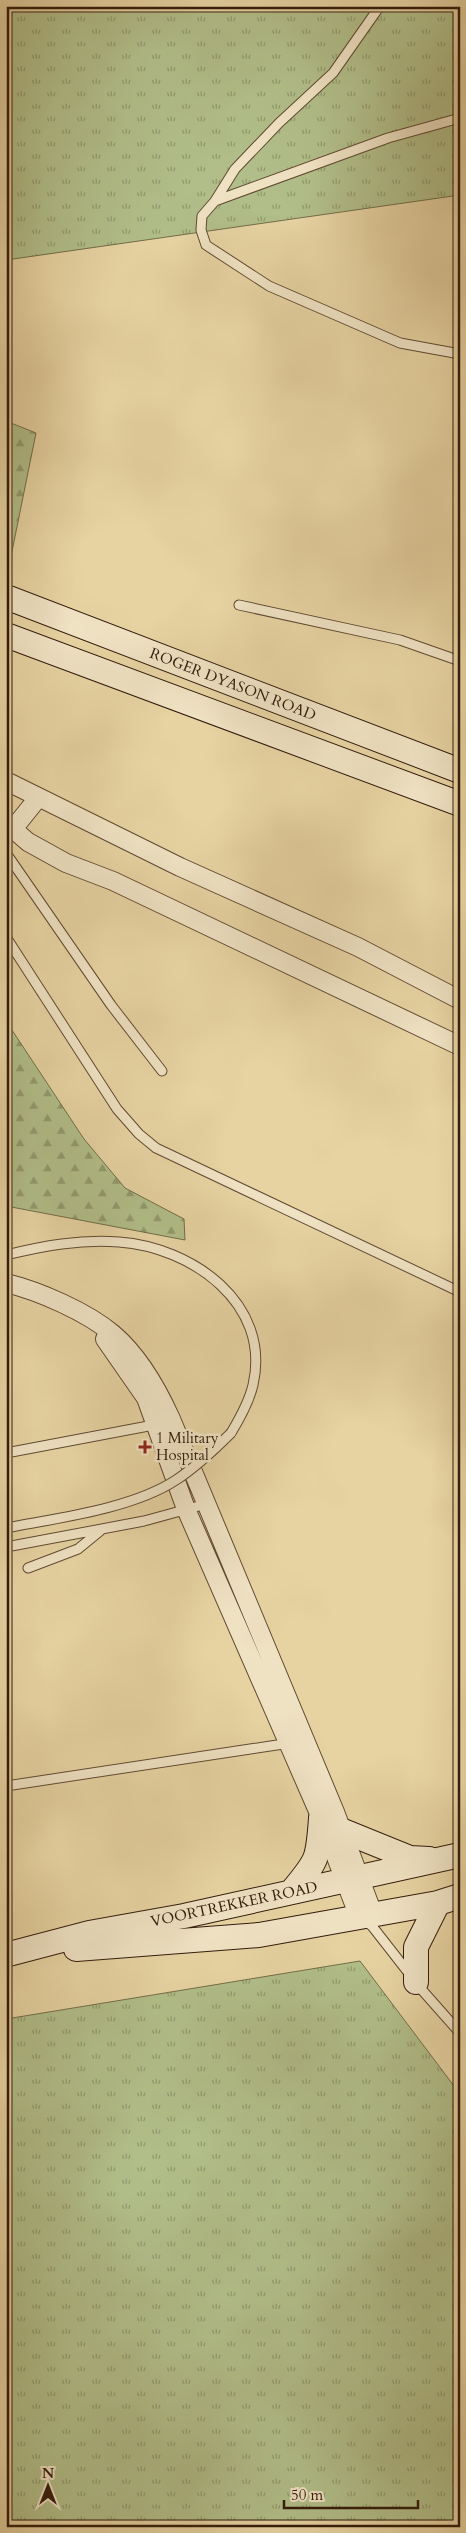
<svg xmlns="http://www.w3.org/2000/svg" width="466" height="2533" font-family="Cardo,serif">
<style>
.grass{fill:url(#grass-tufts);stroke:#726d4a}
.forest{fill:url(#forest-firs);stroke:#726d4a}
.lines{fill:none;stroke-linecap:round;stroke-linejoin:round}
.lane-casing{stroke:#604a32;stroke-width:11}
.street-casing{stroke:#604a32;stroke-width:20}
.secondary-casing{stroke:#331c0c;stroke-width:26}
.lane{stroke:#efe2c3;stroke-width:9}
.street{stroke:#efe2c3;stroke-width:18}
.secondary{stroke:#efe2c3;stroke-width:24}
.lane-bridge-casing{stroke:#604a32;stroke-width:11;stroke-linecap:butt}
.lane-bridge{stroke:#efe2c3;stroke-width:9}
.poi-dot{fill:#8f2418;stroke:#efe2c3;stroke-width:2}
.labels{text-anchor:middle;stroke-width:5;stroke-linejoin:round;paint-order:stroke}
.street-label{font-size:15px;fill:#331c0c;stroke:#efe2c3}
.poi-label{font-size:15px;fill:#331c0c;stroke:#efe2c3;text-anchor:start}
</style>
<defs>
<pattern id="grass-tufts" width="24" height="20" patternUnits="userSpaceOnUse" patternTransform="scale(1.25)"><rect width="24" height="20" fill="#b1be89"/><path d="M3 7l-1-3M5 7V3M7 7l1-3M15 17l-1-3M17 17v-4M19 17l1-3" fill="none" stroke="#919a6e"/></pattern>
<pattern id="forest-firs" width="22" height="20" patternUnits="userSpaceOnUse" patternTransform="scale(1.25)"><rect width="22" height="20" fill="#b1be89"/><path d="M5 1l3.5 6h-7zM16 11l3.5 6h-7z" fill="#919a6e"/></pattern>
</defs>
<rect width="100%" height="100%" fill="#e7d3a2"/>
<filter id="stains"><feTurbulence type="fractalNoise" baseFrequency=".004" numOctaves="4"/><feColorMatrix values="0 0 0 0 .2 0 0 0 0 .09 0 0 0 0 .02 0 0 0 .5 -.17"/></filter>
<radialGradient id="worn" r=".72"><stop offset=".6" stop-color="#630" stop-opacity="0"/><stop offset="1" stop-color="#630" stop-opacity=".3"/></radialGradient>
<path class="grass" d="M6,6H460V195L6,260Z
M360,1961L460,2094V2527H6V2019Z"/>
<path class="forest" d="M6,421L36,433L7,576L6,575Z
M6,1021L84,1139L125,1188L184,1219L185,1240L6,1206Z"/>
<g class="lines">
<defs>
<path id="lane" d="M460,118L388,138L215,201L202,216L201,230L206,245L269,286L400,343L460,354
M215,201L235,169L279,123L333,73L380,6
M239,605L400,640L460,661
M6,853L111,1005L162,1071
M6,937L117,1109L139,1134L156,1148L460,1292
M6,1255C43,1246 80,1239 119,1242C191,1247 272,1303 253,1385C249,1402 240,1418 231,1433
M6,1453L159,1424
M6,1547L144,1521L206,1504
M28,1568L78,1549L100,1531
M6,1786L290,1743
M365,1921L372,1926L422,1990L460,2033"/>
<path id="street" d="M6,781L180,867L358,947L460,1000
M38,798L13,829L28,842L66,863L113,881L460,1046
M6,1283C39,1291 87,1312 113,1334C139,1356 157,1388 171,1419L335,1812L373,1914
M105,1339L146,1398L186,1509L321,1818L359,1917"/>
<path id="secondary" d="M6,597L460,771
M6,635L460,804
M341,1830L410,1858L429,1859
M292,1891C319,1859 318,1858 321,1818
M76,1949L259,1935L438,1903L460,1896
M9,1954L89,1933L184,1916L460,1855
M416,1982V1947L438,1903"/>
</defs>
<use href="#lane" class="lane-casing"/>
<use href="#street" class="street-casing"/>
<use href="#secondary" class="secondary-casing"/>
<use href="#lane" class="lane"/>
<use href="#street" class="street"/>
<use href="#secondary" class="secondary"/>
<defs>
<path id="lane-bridge" d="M6,1528C57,1518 132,1509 176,1480C196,1467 214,1450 231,1433"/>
</defs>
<use href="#lane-bridge" class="lane-bridge-casing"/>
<use href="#lane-bridge" class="lane-bridge"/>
</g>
<path class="poi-dot" d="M142.5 1439.5h5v5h5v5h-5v5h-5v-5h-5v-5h5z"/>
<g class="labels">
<g class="street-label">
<text transform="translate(233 684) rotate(21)" y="5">ROGER DYASON ROAD</text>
<text transform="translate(234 1904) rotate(-12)" y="5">VOORTREKKER ROAD</text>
</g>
<g class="poi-label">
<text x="156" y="1443">1 Military<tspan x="156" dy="17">Hospital</tspan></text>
</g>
</g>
<rect width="466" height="2533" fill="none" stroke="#e7d3a2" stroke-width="25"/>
<rect x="8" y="8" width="451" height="2518" fill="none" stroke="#331c0c" stroke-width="2.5"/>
<rect x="12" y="12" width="441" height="2508" fill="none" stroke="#331c0c"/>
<g transform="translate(48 2486)" stroke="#efe2c3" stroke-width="4" paint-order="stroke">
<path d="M0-4L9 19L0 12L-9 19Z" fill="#331c0c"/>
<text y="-8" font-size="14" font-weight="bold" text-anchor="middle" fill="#331c0c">N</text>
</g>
<path d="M284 2500v8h134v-8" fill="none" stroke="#331c0c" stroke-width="2.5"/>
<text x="291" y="2500" font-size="15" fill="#331c0c" stroke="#efe2c3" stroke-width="4" paint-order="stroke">50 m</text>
<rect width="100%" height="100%" filter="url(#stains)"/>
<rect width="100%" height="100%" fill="url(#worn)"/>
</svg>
